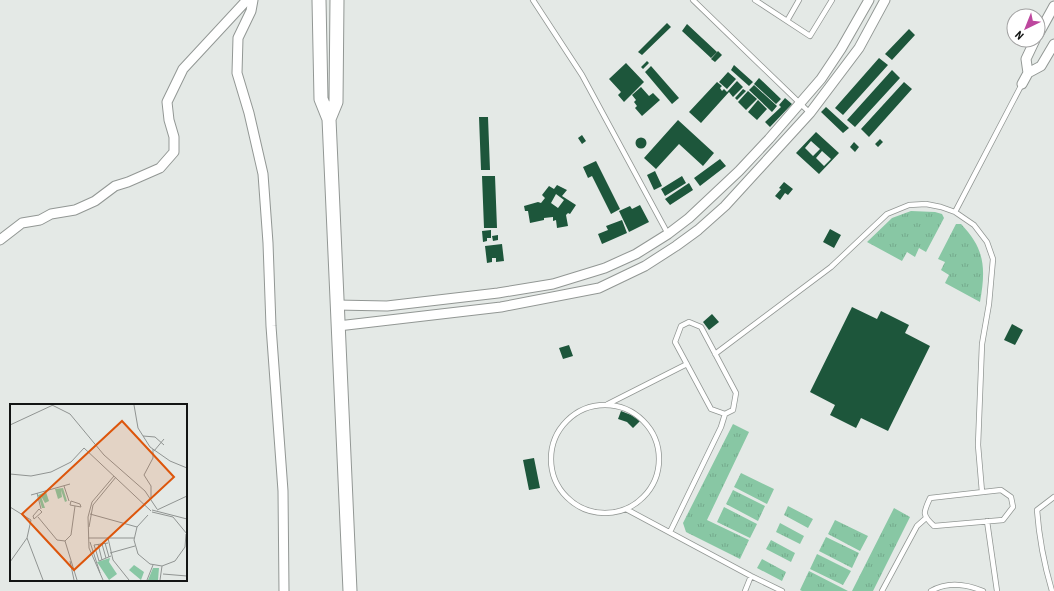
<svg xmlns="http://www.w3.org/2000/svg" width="1054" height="591" font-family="'Roboto Condensed',sans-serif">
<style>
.grass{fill:url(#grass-tufts)}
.building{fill:#1d563b;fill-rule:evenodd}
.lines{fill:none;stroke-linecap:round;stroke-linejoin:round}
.service-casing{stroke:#929794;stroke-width:6}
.minor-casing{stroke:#929794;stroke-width:11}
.secondary-casing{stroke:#929794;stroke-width:15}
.service{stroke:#fff;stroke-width:4.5}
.minor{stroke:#fff;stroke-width:9}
.secondary{stroke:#fff;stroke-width:13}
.inset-road{fill:none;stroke:#909492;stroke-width:1}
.view{fill:#dd560c;fill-opacity:0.15;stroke:#dd560c;stroke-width:2}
.inset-edge{fill:none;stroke:#131514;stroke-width:2}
</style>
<defs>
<pattern id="grass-tufts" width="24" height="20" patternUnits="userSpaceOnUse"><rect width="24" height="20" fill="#88c7a4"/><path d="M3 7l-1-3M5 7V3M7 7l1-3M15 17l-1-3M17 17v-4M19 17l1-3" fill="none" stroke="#74aa8c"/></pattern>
</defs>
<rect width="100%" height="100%" fill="#e4e9e6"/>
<path class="grass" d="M911,211L935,212L942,214L944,218L926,252L919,248L915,257L907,252L902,261L867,242L892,218Z
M956,224H961C985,249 986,268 980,302L945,283L949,275L941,270L945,262L938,259Z
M733,424L749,432L707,520L749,540L740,559L686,532L683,523Z
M741,473L774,489L767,504L734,487Z
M733,490L765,506L758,521L726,504Z
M788,506L813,519L808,528L784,515Z
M724,507L757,524L750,538L717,522Z
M894,508L910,517L873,591H852Z
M835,520L868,536L860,551L828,534Z
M780,523L804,536L800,544L776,532Z
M826,537L859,553L852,568L819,551Z
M771,540L795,553L791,562L766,549Z
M817,554L851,571L843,585L810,569Z
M762,559L786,572L782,581L757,568Z
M809,571L848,591H802L800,590Z"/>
<path class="building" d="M667,23L671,27L642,55L638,52Z
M687,24L717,52L711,58L682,31Z
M909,29L915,35L892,60L885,54Z
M718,51L722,55L715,62L711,59Z
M879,58L888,65L843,115L835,108Z
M647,61L649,63L643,69L641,67Z
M626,63L644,82L624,102L618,95L621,92L609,79Z
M734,65L753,82L749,86L731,70Z
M651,66L679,98L672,104L645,72Z
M892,70L900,78L855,127L847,120Z
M728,72L736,79L727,89L719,82Z
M759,78L781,99L776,104L754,84Z
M737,81L743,87L733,97L729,92L701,123L689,112L717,82L722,86L720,88L722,91L724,89L727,92Z
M904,82L912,89L869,137L861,129Z
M754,85L777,106L772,112L749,90Z
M641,87L649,96L653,93L660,100L642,116L635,108L637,106L634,102L636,100L632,95Z
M743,89L746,91L737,100L735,98Z
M748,91L757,99L746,110L738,102Z
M785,98L792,104L770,127L765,122L781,107L779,105Z
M758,100L767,109L757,120L748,112Z
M826,107L849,128L843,133L821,112Z
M479,117H488L490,170H481Z
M678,120L714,153L703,166L679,144L656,169L644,158Z
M816,132L839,153L819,174L796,153ZM811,141L820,149L813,156L805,148ZM822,151L831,159L824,166L816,158Z
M582,135L586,141L582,144L578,138Z
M635.5 143a5.5 5.5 0 1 1 11 0a5.5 5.5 0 1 1-11 0Z
M880,139L883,142L878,147L875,144Z
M854,142L859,147L855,152L850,147Z
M720,159L726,166L700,186L694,178Z
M596,161L620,209L611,214L592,176L588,178L583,167Z
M655,171L662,186L654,190L647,175Z
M482,176H495L497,228H484Z
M682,176L686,183L665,196L661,189Z
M784,182L793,189L788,195L785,193L780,200L775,196L781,189L779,188Z
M689,183L693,190L670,205L665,199Z
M557,185L567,190L562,196L576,205L570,214L568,213L566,215L568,226L557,228L556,220L553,221V217L544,218V220L530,223L528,211H525L524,206L538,202L541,203L545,198L542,195L549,186L554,189ZM556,194L564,200L558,208L551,203Z
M640,205L649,222L629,232L619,211L630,206L632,209Z
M622,220L627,233L602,244L598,234L608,230L606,226Z
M830,229L841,235L834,248L823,242Z
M491,230V238H487V241L483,242L482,231Z
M498,235V240L493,241L492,236Z
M502,244L504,261L496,262V258H492V262L487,263L485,246Z
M852,307L877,319L881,311L909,325L905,333L930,346L888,431L861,418L856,428L830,415L835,405L810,392Z
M712,314L719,322L709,330L703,322Z
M1012,324L1023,330L1015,345L1004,340Z
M569,345L573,356L563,359L559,348Z
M621,411L631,415L640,421L633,428L627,422L618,419Z
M534,458L540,488L529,490L523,460Z"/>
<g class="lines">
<defs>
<path id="service" d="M533,0L582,75L668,234
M693,0L810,113
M755,0L810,36L832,0
M787,21L799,0
M955,212L1022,84
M689,322L701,327L736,393L733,410L725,414L711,409L675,342L681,326Z
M715,354L831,267L887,214L909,205L926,204L941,207L955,212L974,225L987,242L993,259L989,304L982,344L978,445L982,492
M608,404L687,364
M551 459a54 54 0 1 1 108 0a54 54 0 1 1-108 0Z
M1001,490L1011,497L1013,507L1003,520L934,526C922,515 923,513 930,498Z
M626,509L751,576L782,591
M987,521L997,591
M670,532L721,427L725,414
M745,591L751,576
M882,591L917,526L926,518
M931,591C948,581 966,584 983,591
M1052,591C1044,564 1039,537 1037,510L1054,497"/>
<path id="minor" d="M253,0L251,11L238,38L237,73L249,113L263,174L268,243L271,326L283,491L284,591
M1038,35L1054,6
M1028,73L1041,66L1054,44
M1022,84L1028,73L1026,59L1035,40
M0,240L22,223L40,220L51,214L75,210L95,201L115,186L128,182L160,168L174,152V137L169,120L167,102L183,69L247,0
M336,305L387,306L498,293L553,284L605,268L636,254L668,234L689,218L739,171L769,139L821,79L841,49L869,0
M338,326L501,307L599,288L645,266L676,246L698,230L725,206L810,113L859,48L885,0"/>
<path id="secondary" d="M319,0L321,99L329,119L350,591
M329,119L336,102L337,0"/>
</defs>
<use href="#service" class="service-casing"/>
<use href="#minor" class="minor-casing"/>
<use href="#secondary" class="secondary-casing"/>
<use href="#service" class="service"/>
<use href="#minor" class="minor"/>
<use href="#secondary" class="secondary"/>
</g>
<g transform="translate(10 404)">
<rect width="177" height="177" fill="#e4e9e6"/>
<path d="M53,84L57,97L55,98L51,86L52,93L48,95L45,85ZM36,88L39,97L35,99L31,92L35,104H32L28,91Z" fill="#88c7a4"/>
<path d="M100,154L99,158L107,170L99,176L87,158ZM124,161L134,168L131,176L119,166ZM143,164H149L148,176H138Z" fill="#88c7a4"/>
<path class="inset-road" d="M42,1L60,10L94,51L135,87L147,105M124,1L128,24L140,43L160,57L177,64M0,21L43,1M133,32L145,33L154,41M144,47L154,35M0,70L21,72L41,68L61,58L74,44L141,107M54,82L59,97M27,89L31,105M21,91L60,80M141,95V82L134,71L143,54V45M61,97L70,100L71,103L60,101ZM0,103L21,116L17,134M29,105L32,108L24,115L23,112ZM142,106L177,115M147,106L177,92M142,108L163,113L177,130M80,110L127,123M138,111L127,123L124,136L128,150L140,160L152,162L165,157L175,143L176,130M28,113L47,136L55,137L61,131L65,102M79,123L83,101L106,73M78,134H124M98,134L103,156L119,176M55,137L67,176M80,138L90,169M95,139L99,153M98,139L84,141L86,147L89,157L101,152M88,140L92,156M92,140L96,154M100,149L125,142M60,157L64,176M0,158L17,134L33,176M153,170L177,172M93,176L79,144L78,113L82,98L104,72M137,176L143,161M150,176L152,162"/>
<path class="view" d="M112,17L164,73L64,166L12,110Z"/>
<rect width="177" height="177" class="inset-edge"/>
</g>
<g transform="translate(1026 28) rotate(223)"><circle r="19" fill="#ffffff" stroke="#a1a1a1"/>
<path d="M0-3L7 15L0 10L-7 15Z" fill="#bd479e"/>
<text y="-6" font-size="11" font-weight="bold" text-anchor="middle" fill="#131514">N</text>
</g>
</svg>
